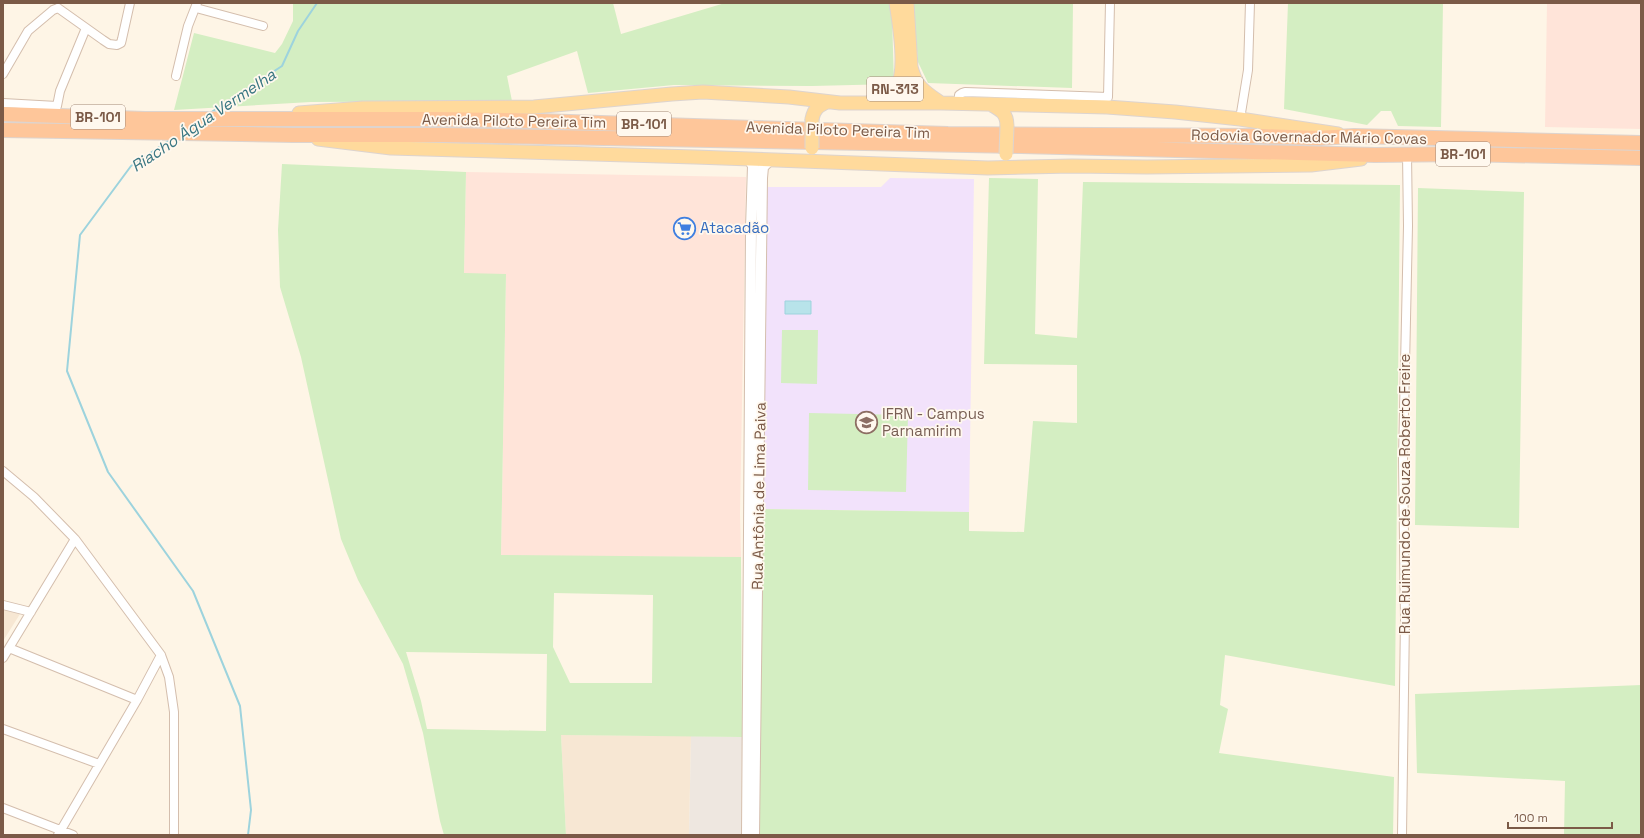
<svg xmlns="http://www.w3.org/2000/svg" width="1644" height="838" font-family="'Space Grotesk',sans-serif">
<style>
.residential{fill:#f7e7d3}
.commercial{fill:#ffe4d9}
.industrial{fill:#eee7e0}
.education{fill:#f2e2fb}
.green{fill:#d4eec2;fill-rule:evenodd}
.water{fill:#b8e3ea;stroke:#9dd3dd}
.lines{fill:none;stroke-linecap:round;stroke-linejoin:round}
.stream{stroke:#9dd3dd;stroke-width:2}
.minor-casing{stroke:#d4bead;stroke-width:10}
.tertiary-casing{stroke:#d4bead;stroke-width:12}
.primary-casing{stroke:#ddd4cf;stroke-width:15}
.trunk-casing{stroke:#ddd4cf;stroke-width:16}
.minor{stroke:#fff;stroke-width:8}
.tertiary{stroke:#fff;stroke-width:10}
.primary{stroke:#ffda9c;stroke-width:13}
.trunk{stroke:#fec69a;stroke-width:14}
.primary-bridge-casing{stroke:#ddd4cf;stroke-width:15;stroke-linecap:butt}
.primary-bridge{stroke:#ffda9c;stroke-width:13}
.labels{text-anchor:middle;stroke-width:3.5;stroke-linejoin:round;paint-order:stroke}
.shield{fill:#fff8ee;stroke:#a38979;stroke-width:1}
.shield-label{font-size:14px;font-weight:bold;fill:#7b5a47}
.street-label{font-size:15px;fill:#7b5a47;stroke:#fff8ee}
.shop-label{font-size:15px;fill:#366cbe;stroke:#fff8ee;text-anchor:start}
.education-label{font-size:15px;fill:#785e54;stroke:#fff8ee;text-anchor:start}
.water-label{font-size:16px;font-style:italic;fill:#397682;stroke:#fff8ee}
</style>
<rect width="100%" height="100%" fill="#fef5e6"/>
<path class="residential" d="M3,610L20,614L3,641Z
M561,735L691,736L689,835H566Z"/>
<path class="commercial" d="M1547,3H1641V129L1545,127Z
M466,172L746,177L740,514L741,557L501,556L506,275L464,274Z"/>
<path class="industrial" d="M691,736L742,737L741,835H689Z"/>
<path class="education" d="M890,178L974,179L969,512L762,509L766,187H881Z"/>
<path class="green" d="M293,3H613L621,34L725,3H890L892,16L894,84L812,86L674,85L588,93L577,51L507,76L512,101L311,102L174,110L194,33L275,53L282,44L293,21Z
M913,3H1073L1072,88L928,83L918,62Z
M1288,3H1443L1441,127L1398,126L1391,111H1381L1367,125L1284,109Z
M282,164L466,172L464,273L506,274L501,555L741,557L742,737L561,735L566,835H444L440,821L423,733L403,664L358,580L341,539L301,357L280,287L278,230ZM554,593L653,595L652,683H570L553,647ZM406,652L547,654L546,731L427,729L421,701Z
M989,178L1038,179L1035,334L1077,338L1083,182L1400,185L1395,686L1225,655L1220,705L1228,709L1219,753L1394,777L1393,835H757L762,509L969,512V531L1024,532L1033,421L1077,423V365L984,364Z
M1418,188L1524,192L1519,528L1415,525Z
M782,330H818L817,384L781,383Z
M809,413L908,415L906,492L808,490Z
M1641,685V835H1564L1565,781L1417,773L1415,694Z"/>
<path class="water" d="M785,301H811V314H785Z"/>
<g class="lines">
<path class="stream" d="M210,113L282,66L298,31L317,3
M171,139L131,166L80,235L67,371L108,472L193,591L240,706L251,810L248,835"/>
<defs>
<path id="minor" d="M58,8L103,40L109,44L117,45L121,43L122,39L130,3
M196,8L263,26
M3,74L28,31L53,10L58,8
M176,76L188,26L197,3
M3,103L57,106L60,91L86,28
M959,103V95L962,93L965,92L1108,97L1110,3
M1240,119L1248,70L1250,3
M3,471L34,497L75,539L161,655L169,677L174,712V835
M3,605L31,612
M9,648L137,700
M3,658L75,539
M3,729L99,764
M3,808L73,835
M58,835L137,700L161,655
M1402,835L1405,619L1403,459L1408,226L1407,154"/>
<path id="tertiary" d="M747,835L751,228L753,166L749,159
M754,835L762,178L763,167L771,159"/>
<path id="primary" d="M907,3L911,67C916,87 925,92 941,103
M873,99C881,97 890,95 895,89C908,75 899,21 896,3
M990,104C1001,110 1007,113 1007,126
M299,113L363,108L534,107L672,94L703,92L789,97L840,103H941L1107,107L1175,112L1240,119L1338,134
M812,119C814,109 818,106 827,102
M318,139L391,148L695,157L988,168L1072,166L1147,167L1311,165L1361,159"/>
<path id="trunk" d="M3,114L145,119H433L504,120L948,134L1261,136L1316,138L1354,136L1641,143
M3,130L293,135H443L1021,146L1375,155L1463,154L1641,158"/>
</defs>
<use href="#minor" class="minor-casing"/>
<use href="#tertiary" class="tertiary-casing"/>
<use href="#primary" class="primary-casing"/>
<use href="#trunk" class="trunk-casing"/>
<use href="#minor" class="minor"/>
<use href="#tertiary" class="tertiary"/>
<use href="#primary" class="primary"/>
<use href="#trunk" class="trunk"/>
<defs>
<path id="primary-bridge" d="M812,148V119
M1006,154L1007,126"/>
</defs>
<use href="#primary-bridge" class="primary-bridge-casing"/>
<use href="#primary-bridge" class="primary-bridge"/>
</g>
<defs>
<symbol id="supermarket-ring" viewBox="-11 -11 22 22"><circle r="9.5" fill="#fff8ee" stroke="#3f7fe0" stroke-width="1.5"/><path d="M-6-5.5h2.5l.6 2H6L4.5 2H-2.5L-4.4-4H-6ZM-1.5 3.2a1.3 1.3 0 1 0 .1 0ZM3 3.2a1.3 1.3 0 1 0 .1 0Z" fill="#3f7fe0"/></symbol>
<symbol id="university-ring" viewBox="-11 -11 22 22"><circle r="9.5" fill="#fff8ee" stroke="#8d6e63" stroke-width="1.5"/><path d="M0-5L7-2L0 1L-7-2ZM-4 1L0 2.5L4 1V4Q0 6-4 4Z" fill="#8d6e63"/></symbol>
</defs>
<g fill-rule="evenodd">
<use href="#supermarket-ring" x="672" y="216" width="25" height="25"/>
<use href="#university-ring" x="854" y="410" width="25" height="25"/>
</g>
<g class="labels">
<g class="shield">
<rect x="867" y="77" width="56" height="24" rx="3"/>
<rect x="71" y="105" width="54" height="24" rx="3"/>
<rect x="617" y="112" width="54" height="24" rx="3"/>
<rect x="1436" y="142" width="54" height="24" rx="3"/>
</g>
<g class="shield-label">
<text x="895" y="94">RN-313</text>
<text x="98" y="122">BR-101</text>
<text x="644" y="129">BR-101</text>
<text x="1463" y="159">BR-101</text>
</g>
<g class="street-label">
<text transform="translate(514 121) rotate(1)" y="5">Avenida Piloto Pereira Tim</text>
<text transform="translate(838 130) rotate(2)" y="5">Avenida Piloto Pereira Tim</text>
<text transform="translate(1309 137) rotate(1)" y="5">Rodovia Governador Mário Covas</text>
<text transform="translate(1405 494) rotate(-90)" y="5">Rua Ruimundo de Souza Roberto Freire</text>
<text transform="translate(759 496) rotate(-89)" y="5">Rua Antônia de Lima Paiva</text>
</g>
<g class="shop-label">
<text x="700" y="233">Atacadão</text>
</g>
<g class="education-label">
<text x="882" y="419">IFRN - Campus<tspan x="882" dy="17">Parnamirim</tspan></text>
</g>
<g class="water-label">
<text transform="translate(203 120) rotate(-34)" y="6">Riacho Água Vermelha</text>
</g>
</g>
<rect width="1644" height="838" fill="none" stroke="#7b5a47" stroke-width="8"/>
<path d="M1508 822v6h104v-6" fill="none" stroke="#7b5a47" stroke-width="2"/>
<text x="1514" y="822" font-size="12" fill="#7b5a47" stroke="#fff8ee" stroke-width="3" paint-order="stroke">100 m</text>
</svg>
